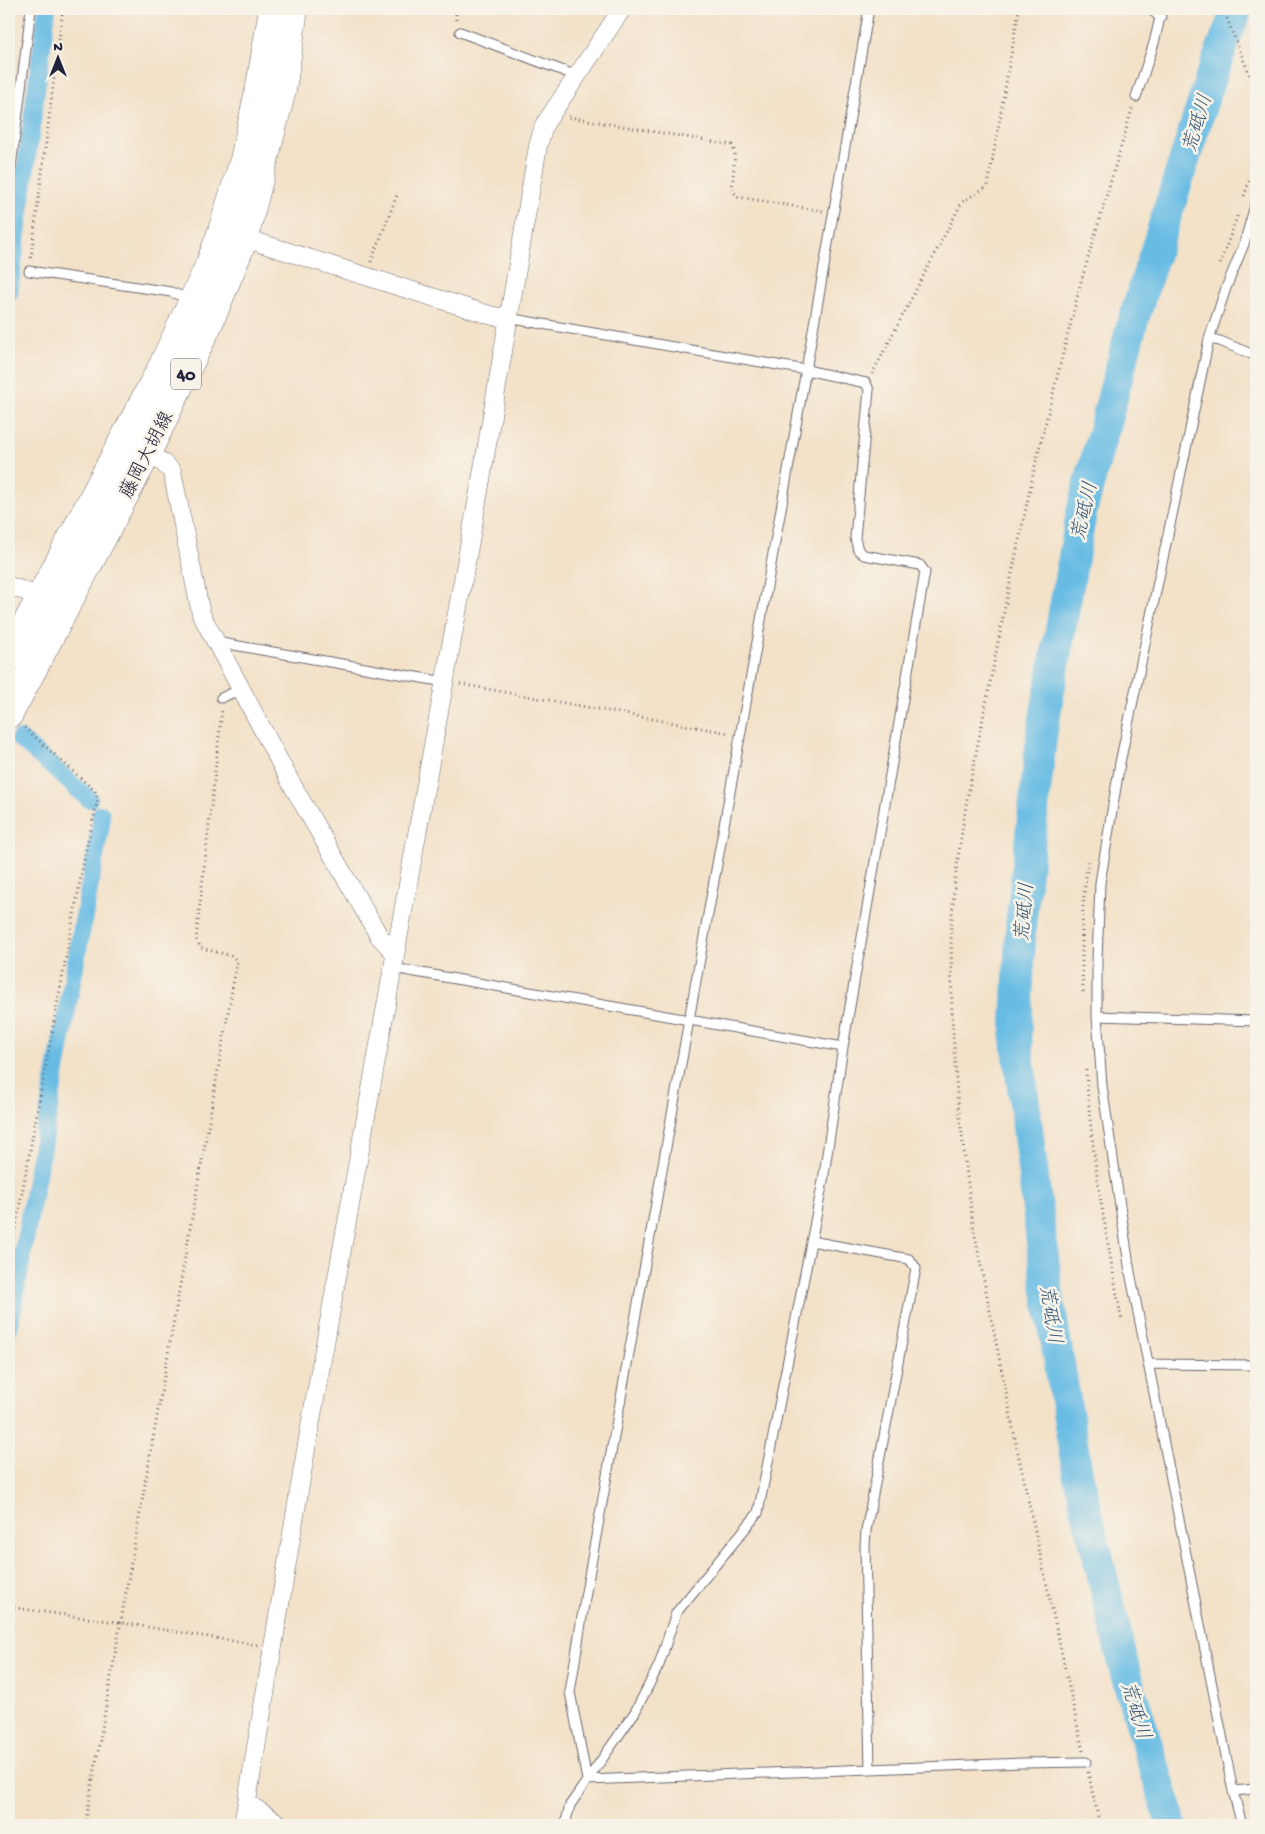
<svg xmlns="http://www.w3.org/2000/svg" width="1265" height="1834" font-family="'Gochi Hand','Klee One',sans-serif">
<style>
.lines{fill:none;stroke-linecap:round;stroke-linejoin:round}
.canal{stroke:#68bce4;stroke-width:18}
.river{stroke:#68bce4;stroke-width:31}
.lane-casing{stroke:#6b656c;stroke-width:11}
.street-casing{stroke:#6b656c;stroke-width:19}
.primary-casing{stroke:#6b656c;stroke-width:29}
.path{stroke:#6b656c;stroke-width:3;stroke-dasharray:1 4;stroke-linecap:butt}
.lane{stroke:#fff;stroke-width:9}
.street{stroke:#fff;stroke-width:18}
.primary{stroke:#fff;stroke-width:28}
.labels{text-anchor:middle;stroke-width:5;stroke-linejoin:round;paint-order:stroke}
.shield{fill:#f7f3e8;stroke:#62616f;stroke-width:1}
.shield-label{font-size:18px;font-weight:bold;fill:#22223b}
.street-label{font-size:19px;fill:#22223b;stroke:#f7f3e8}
.water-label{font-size:20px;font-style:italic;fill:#3a5876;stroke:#f7f3e8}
</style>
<rect width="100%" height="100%" fill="#f7f3e8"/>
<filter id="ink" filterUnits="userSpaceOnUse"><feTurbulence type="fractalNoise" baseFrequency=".02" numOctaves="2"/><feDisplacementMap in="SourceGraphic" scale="10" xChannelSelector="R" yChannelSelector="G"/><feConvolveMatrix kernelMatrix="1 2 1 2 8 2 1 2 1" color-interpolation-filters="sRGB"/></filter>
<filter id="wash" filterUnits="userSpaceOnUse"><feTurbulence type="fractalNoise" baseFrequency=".0096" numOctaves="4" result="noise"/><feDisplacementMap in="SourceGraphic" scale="20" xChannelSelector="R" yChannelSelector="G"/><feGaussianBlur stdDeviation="1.12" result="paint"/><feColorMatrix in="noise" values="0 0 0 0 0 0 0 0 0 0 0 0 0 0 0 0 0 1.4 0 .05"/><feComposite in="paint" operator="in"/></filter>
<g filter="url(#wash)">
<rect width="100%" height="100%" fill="#f3e1c8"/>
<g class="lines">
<path class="canal" d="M9,293L47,9
M20,739L89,799
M9,1328L101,824V814"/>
<path class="river" d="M1172,1825L1126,1675L1077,1470L1048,1294L1016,1035L1021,922L1042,733L1082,510L1133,321L1211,76L1237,9"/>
</g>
</g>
<g filter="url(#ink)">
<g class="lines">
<defs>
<path id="lane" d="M1150,9L1161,18
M460,32L577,76
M1136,97L1154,43L1162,9
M9,183L31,9
M29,271L171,292L191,300
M508,318L806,370L866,383L869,390L855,538L858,550L864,555L920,565L925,572L843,1047L823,1181L758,1513L676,1613L659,1665L635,1712L570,1805L565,1825
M1209,339L1220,341L1256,356
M216,642L445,682
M221,698L241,689
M393,968L843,1047
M1097,1016L1256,1021
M811,1241L909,1259L916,1268L866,1531L865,1546L870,1769
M1149,1364L1256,1365
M587,1780L570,1692L586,1592L806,370L869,9
M587,1780L1023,1763L1086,1762
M1233,1791L1256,1789
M1242,1825L1233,1791L1130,1272L1102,1086L1097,1016V961L1100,883L1120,763L1209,339L1226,288L1244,244L1256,202"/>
<path id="street" d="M244,238L493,316L508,318
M147,453L162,462L172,471L201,614L290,781L379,936L395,953
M9,586L40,596
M247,1803L281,1825
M243,1825L309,1432L481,480L538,146L544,125L622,9"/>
<path id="primary" d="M9,657L163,365L209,266L222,231L244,160L260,86L273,9
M9,714L147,453L209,323L244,238L282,90L294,9"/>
</defs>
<use href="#lane" class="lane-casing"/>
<use href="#street" class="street-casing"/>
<use href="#primary" class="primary-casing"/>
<path class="path" d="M456,9V22
M1223,9L1256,91
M569,117L732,145L735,153L732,190L738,197L823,211
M1244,196L1253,170L1256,167
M31,258L63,9
M371,262L397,195
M1220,264L1238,214
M872,374L962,202L988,186L1019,9
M460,684L729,733
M1083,992C1081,947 1081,902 1089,858
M1086,1070C1091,1155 1107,1238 1122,1322
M9,1263L86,850L98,799L95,791L24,727
M9,1607L122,1623L258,1645
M1083,1751L1018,1453L973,1225L957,1095L952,1015L951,930L955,878L967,799L1008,592L1036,461L1081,282L1133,106
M1088,1772L1100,1825
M85,1825L237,962L233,956L201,948L196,939L222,710"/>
<use href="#lane" class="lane"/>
<use href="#street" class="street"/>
<use href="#primary" class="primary"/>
</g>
</g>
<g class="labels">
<rect class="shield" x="171" y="358.5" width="30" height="31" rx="4"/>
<g class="shield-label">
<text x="186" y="380">40</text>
</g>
<g class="street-label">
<text transform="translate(145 454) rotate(-63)" y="7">藤岡大胡線</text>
</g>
<g class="water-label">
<text transform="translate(1196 123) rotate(-73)" y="7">荒砥川</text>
<text transform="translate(1083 511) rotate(-77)" y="7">荒砥川</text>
<text transform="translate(1023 912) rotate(-85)" y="7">荒砥川</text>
<text transform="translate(1052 1314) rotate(81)" y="7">荒砥川</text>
<text transform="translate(1137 1710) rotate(73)" y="7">荒砥川</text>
</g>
</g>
<rect width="1265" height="1834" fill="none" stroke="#f7f3e8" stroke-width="30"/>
<g transform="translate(58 58)" stroke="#f7f3e8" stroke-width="4" paint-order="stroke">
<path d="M0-4L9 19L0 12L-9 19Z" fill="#22223b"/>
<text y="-8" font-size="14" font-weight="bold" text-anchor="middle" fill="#22223b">N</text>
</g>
</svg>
